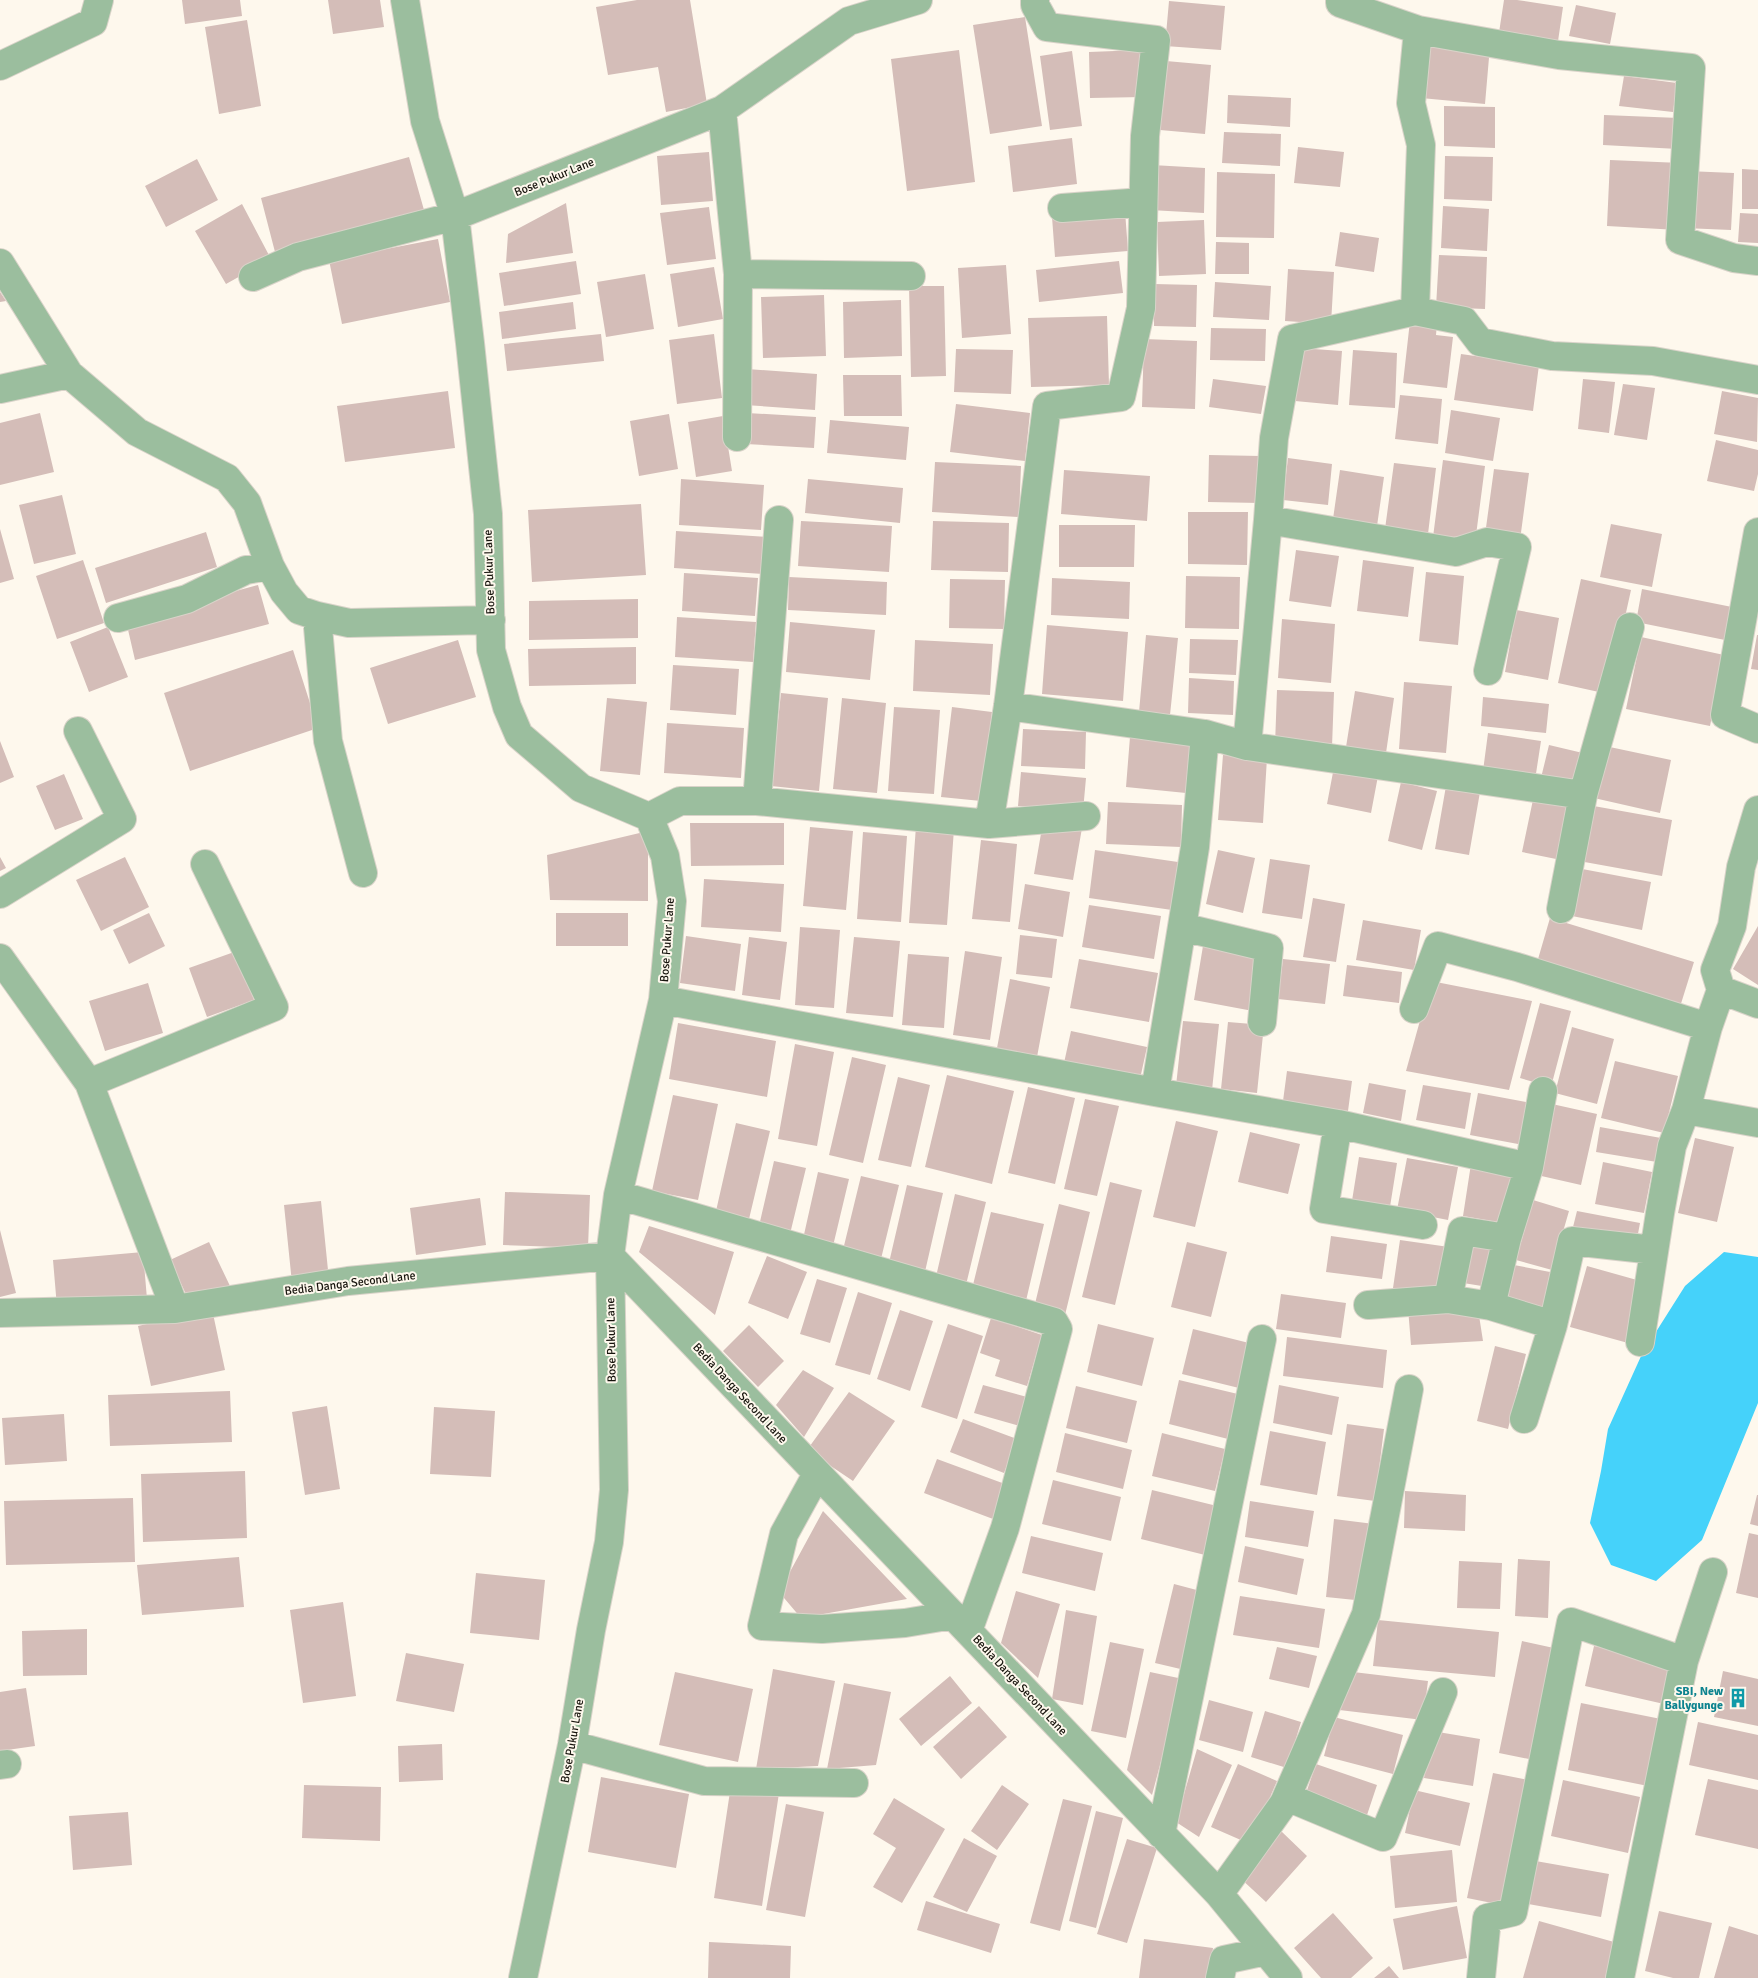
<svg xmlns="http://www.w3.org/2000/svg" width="1758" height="1978" font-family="Signika,sans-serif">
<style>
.water{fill:#45d2fa}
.building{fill:#d4bdb8}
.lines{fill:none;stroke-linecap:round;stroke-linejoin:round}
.minor-casing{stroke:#d9d3c9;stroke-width:30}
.minor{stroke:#9bbe9e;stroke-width:28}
.labels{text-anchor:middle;stroke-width:4;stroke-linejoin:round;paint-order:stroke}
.street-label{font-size:12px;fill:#16130c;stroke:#fef8ed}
.culture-label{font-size:12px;font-weight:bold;fill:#0d838f;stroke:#fef8ed;text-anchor:end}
</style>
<rect width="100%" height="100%" fill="#fef8ed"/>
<path class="water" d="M1724,1252L1758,1257V1403L1702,1540L1656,1581L1611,1565L1590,1523L1601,1471L1608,1429L1642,1354L1685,1286Z"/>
<path class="building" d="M182,0H240L242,16L185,24Z
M328,0H380L384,27L333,34Z
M637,0H690L707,104L666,112L658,67L608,75L596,7Z
M1504,0H1517L1563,7L1557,48L1498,39Z
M1169,1L1225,6L1221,50L1165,46Z
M1576,5L1616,13L1610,44L1569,36Z
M1025,17L1042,126L990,134L973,25Z
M247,20L261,106L219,114L205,27Z
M1426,40L1490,46L1485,104L1421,98Z
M959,50L975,182L907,191L891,59Z
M1141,50L1143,97L1090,98L1089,52Z
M1072,51L1082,126L1050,130L1040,56Z
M1166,61L1211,65L1205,134L1160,130Z
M1624,76L1677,83L1673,112L1619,106Z
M1228,95L1291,98L1290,127L1227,123Z
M1444,106L1495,107V148L1444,146Z
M1604,115L1679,118L1678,149L1603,145Z
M1224,132L1281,134L1280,166L1222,163Z
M1072,138L1077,184L1013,192L1008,146Z
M1298,147L1344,152L1340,187L1294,183Z
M709,152L713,201L661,205L657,156Z
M1445,156L1493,157L1492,201L1444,199Z
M409,157L424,210L275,252L261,198Z
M197,159L218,200L166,227L145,186Z
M1610,160L1681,163L1678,230L1607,226Z
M1152,165L1205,168L1204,213L1150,210Z
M1742,169L1758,170V209H1742Z
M1687,171L1734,173L1731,230L1684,228Z
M1217,172L1275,174L1274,238L1216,237Z
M566,203L573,253L506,263L508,234Z
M242,204L271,259L226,284L195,231Z
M1443,206L1489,209L1487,251L1441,248Z
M709,207L716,259L667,265L660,213Z
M1125,211L1128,251L1055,257L1052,217Z
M1740,213L1758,214V243L1738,242Z
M1204,220L1206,274L1159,276L1157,222Z
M1340,232L1379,238L1374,272L1335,266Z
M438,239L450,302L342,324L329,260Z
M1216,242L1249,243V274H1215Z
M1439,255L1487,257L1485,309L1436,307Z
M576,261L581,294L504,306L499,273Z
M1119,261L1123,293L1039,302L1036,270Z
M1006,265L1011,334L962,338L958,268Z
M714,267L723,319L678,327L670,274Z
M1288,269L1334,272L1331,324L1285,321Z
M645,274L654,329L606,337L597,282Z
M1215,282L1271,286L1269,320L1213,317Z
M1154,284L1197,285L1196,327L1154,326Z
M909,286H944L946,376L911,377Z
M0,292L6,301L0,302Z
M824,295L826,356L763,358L761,297Z
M901,300L902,356L844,358L843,302Z
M573,302L576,329L502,339L499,312Z
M1107,316L1109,385L1031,387L1028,318Z
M1410,321L1437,323L1436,335L1453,337L1447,388L1403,383Z
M1211,328L1266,329L1265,361L1210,360Z
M601,334L604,361L507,371L504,344Z
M714,334L722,398L677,404L669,340Z
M1144,339L1197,341L1195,409L1142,407Z
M1299,348L1342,351L1338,405L1295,401Z
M956,349L1013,350L1011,394L954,392Z
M1353,350L1397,353L1395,408L1349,405Z
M1461,354L1539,365L1533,411L1454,400Z
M747,369L817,374L815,410L745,405Z
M843,375H901L902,416H844Z
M1213,379L1266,386L1261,414L1209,407Z
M1583,379L1615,382L1609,433L1578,429Z
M1623,384L1655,388L1647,440L1614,435Z
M448,391L455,448L345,462L337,406Z
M1722,391L1758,398L1757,442L1714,434Z
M1400,395L1442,399L1438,444L1395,439Z
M956,404L1030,413L1025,461L950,452Z
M1451,410L1500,418L1493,461L1445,453Z
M40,413L54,472L0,485V423Z
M747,413L816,417L814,448L746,444Z
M669,414L678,469L639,476L630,421Z
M723,416L732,471L696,477L688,422Z
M830,420L909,427L906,460L827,453Z
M1716,440L1758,450V474L1754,491L1707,481Z
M1209,455L1261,456L1260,503L1208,502Z
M1288,458L1332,464L1328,505L1283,500Z
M1443,460L1485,466L1475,543L1433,537Z
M935,462L1021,466L1019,517L932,512Z
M1394,463L1436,468L1428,534L1385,529Z
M1494,469L1529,473L1520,540L1485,535Z
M1064,470L1150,476L1147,521L1061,514Z
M1340,470L1384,477L1377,526L1333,519Z
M681,479L764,485L761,530L679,525Z
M808,479L903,488L900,523L805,513Z
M62,495L76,554L34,564L19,505Z
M641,504L646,575L532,582L528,510Z
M1188,512H1248L1247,565L1188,564Z
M801,521L892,526L889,572L798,566Z
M933,521L1009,523L1008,572L931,570Z
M1611,524L1662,534L1652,587L1600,577Z
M1059,525H1135L1134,567H1059Z
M0,529L14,579L0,583Z
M676,531L766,537L763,574L674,568Z
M206,532L217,567L106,603L95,568Z
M1296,550L1339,556L1331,607L1289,601Z
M83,560L104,623L57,639L36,576Z
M1363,560L1414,567L1408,617L1357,611Z
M1426,572L1464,576L1458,645L1419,641Z
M684,573L758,578L755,616L682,611Z
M1186,576L1240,577L1239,629L1185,628Z
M789,577L887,582L886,615L788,610Z
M1052,578L1130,582L1129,619L1051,615Z
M950,579L1005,580L1004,629L949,628Z
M1581,579L1631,590L1608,694L1558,683Z
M258,585L269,624L135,660L126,621Z
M1642,589L1732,607L1725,640L1636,622Z
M638,599V638L529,640V601Z
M1516,610L1559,618L1548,680L1505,672Z
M677,617L756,622L753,662L675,657Z
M1282,619L1335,624L1331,683L1278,678Z
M790,622L875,630L870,680L786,672Z
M1047,625L1128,632L1123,701L1042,694Z
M108,627L128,677L89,692L70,642Z
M1146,635L1178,638L1170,715L1139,712Z
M1757,635H1758V670L1751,669Z
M1641,637L1724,655L1710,726L1626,709Z
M1190,639L1238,640L1236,675L1189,673Z
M458,640L476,697L388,724L370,668Z
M915,640L993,644L990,695L913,691Z
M636,647V684L529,686L528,649Z
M293,650L318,728L190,771L164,693Z
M673,665L739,669L736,715L670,710Z
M1189,678L1234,681L1233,715L1188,713Z
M1404,682L1452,686L1446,753L1399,749Z
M1277,690L1334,692L1332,747L1275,745Z
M1355,691L1394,698L1386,753L1346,747Z
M781,693L828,698L819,791L771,786Z
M1483,697L1549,704L1546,733L1481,726Z
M607,698L647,702L640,775L600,771Z
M842,698L886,703L877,793L833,789Z
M894,707L940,710L934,794L888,791Z
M952,707L992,712L981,801L941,797Z
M667,723L744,728L741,778L664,773Z
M1023,729L1086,732L1085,769L1021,766Z
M1488,733L1541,741L1535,780L1483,771Z
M1130,737L1190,743L1186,793L1126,787Z
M0,741L14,777L0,783Z
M1549,745L1587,754L1578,791L1540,782Z
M1605,746L1671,760L1660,813L1594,798Z
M1223,755L1267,758L1263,823L1218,820Z
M1334,767L1378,776L1371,813L1327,804Z
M1021,772L1086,778L1083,811L1018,806Z
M64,774L83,819L55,830L36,786Z
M1401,782L1437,791L1422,850L1388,841Z
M1446,786L1480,792L1469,855L1435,849Z
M1534,795L1573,803L1561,860L1522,852Z
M1108,802L1182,805L1181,847L1106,844Z
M1588,805L1672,820L1662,876L1579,861Z
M1043,822L1082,828L1073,880L1034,874Z
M690,823H784V865L691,866Z
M916,826L954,829L947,925L909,923Z
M810,827L853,831L846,910L803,906Z
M648,831V901L550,900L547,855Z
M863,832L907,836L901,922L857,919Z
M981,840L1017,844L1010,922L972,919Z
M1095,850L1178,862L1172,910L1089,898Z
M1218,850L1255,858L1243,913L1206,904Z
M0,857L6,868L0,871Z
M125,857L149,907L101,931L76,880Z
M1270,859L1310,865L1302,919L1262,913Z
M1577,868L1651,882L1642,930L1567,915Z
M704,879L784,884L781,932L701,927Z
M1025,884L1070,892L1063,937L1018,929Z
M1313,898L1345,904L1336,962L1303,957Z
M1089,905L1161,916L1154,959L1082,947Z
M149,913L165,946L129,964L113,930Z
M556,913H628V946H556Z
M1550,918L1694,962L1679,1010L1536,966Z
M1363,920L1421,930L1414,970L1356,960Z
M1758,926V985L1733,969Z
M800,927L840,930L834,1008L795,1005Z
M1020,935L1057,939L1052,978L1016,974Z
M686,936L741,944L735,991L680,983Z
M749,937L787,942L780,1000L742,995Z
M854,937L900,941L893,1017L846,1013Z
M1204,940L1263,951L1253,1011L1194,1000Z
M237,951L254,1000L207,1017L189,968Z
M965,951L1002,957L990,1040L953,1035Z
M908,954L949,957L944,1028L902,1025Z
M1079,959L1158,973L1149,1022L1070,1008Z
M1283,959L1330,964L1325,1004L1278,999Z
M1347,965L1402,972L1399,1003L1343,996Z
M1010,979L1050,987L1037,1057L997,1048Z
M1431,981L1532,1001L1509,1090L1406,1071Z
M148,983L163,1033L105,1051L89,1001Z
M1540,1003L1571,1011L1551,1087L1520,1078Z
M1183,1021L1219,1024L1212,1090L1176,1086Z
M1228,1022L1264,1025L1257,1093L1221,1089Z
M678,1023L776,1041L767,1097L669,1079Z
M1572,1027L1614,1039L1597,1104L1555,1093Z
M1071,1031L1147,1047L1140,1079L1064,1063Z
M795,1044L834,1052L817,1146L778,1139Z
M852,1057L886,1065L863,1163L829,1155Z
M1615,1061L1678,1076L1664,1133L1601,1118Z
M1287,1071L1352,1081L1348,1111L1283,1101Z
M947,1075L1014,1091L992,1184L925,1167Z
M898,1077L930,1085L911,1167L878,1160Z
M1369,1083L1406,1090L1401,1121L1363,1113Z
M1423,1085L1471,1093L1465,1129L1416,1120Z
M1028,1087L1075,1098L1055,1184L1008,1173Z
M1478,1093L1536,1104L1528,1146L1470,1135Z
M673,1095L718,1104L698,1200L652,1191Z
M1085,1099L1119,1106L1097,1196L1064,1189Z
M1552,1104L1597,1114L1581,1185L1537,1175Z
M1176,1121L1218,1131L1195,1227L1153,1217Z
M736,1123L770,1131L749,1219L716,1211Z
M1600,1127L1661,1138L1657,1162L1596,1152Z
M1250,1132L1300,1144L1288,1194L1238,1182Z
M1695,1138L1734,1147L1717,1222L1678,1213Z
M1359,1157L1397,1163L1389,1213L1351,1207Z
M1407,1158L1458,1167L1448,1220L1397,1210Z
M774,1161L806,1168L790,1234L759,1226Z
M1603,1162L1652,1172L1644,1213L1595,1204Z
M1471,1164L1518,1172L1509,1224L1463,1216Z
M818,1172L849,1179L833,1246L803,1239Z
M861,1176L899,1185L880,1263L842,1254Z
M1110,1182L1142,1190L1115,1305L1082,1297Z
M907,1185L943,1193L924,1276L888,1267Z
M505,1192L590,1195L588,1248L503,1245Z
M955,1194L986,1202L965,1289L935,1281Z
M480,1198L486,1245L416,1255L410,1208Z
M1533,1200L1569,1211L1552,1270L1516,1260Z
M321,1201L329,1280L292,1283L284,1205Z
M1059,1204L1090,1212L1065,1315L1034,1308Z
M1577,1211L1640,1223L1637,1239L1572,1231Z
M991,1212L1044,1224L1025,1305L971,1293Z
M649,1226L734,1252L715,1315L639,1252Z
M0,1230L16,1293L0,1297Z
M1331,1236L1387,1244L1382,1279L1326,1272Z
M1465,1237L1496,1243L1488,1287L1457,1282Z
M1400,1240L1449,1247L1442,1295L1393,1288Z
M209,1242L230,1286L191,1305L170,1260Z
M1187,1242L1227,1252L1211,1317L1171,1307Z
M143,1252L147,1299L57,1307L53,1260Z
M767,1256L807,1272L788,1319L748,1303Z
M1514,1265L1550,1272L1543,1311L1507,1304Z
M1587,1266L1644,1282L1628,1343L1570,1327Z
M817,1279L847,1288L830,1343L800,1334Z
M858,1292L892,1303L870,1375L835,1365Z
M1281,1294L1346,1303L1341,1338L1276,1329Z
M1408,1308L1478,1309L1483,1341L1411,1345Z
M212,1309L225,1370L151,1386L138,1326Z
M900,1310L933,1321L910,1391L877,1379Z
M991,1318L1042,1335L1027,1386L995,1376L1000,1360L980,1353Z
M948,1324L983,1336L957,1419L921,1407Z
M1098,1324L1154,1338L1142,1386L1087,1372Z
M749,1325L784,1361L758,1387L723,1351Z
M1193,1329L1249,1343L1239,1388L1182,1374Z
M1287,1337L1387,1350L1383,1388L1283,1376Z
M1495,1346L1526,1354L1508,1429L1477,1421Z
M803,1370L834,1388L804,1437L776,1405Z
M1179,1380L1242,1395L1232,1440L1169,1424Z
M983,1385L1038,1400L1030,1429L974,1413Z
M1279,1385L1339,1397L1332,1435L1273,1423Z
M1076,1386L1137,1401L1127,1443L1066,1428Z
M230,1391L232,1442L110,1446L108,1395Z
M849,1392L895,1421L853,1481L807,1450Z
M327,1406L340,1489L305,1495L292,1412Z
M434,1407L495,1411L491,1477L430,1474Z
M64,1414L67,1461L5,1465L2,1418Z
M963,1419L1017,1439L1004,1473L950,1452Z
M1347,1424L1384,1429L1375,1501L1337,1496Z
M1270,1431L1326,1442L1317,1495L1260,1485Z
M1065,1433L1132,1450L1123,1489L1056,1472Z
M1162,1433L1225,1449L1215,1491L1152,1476Z
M937,1459L1005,1484L993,1519L924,1493Z
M245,1471L247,1538L143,1542L141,1474Z
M1053,1480L1121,1497L1111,1541L1042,1524Z
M1152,1490L1217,1506L1205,1555L1141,1539Z
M1405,1491L1466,1495L1465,1531L1404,1528Z
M1757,1495H1758V1526L1750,1524Z
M133,1498L135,1562L6,1565L4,1501Z
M1250,1501L1314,1511L1308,1547L1245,1537Z
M823,1511L907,1599L801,1618L779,1592Z
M1334,1519L1374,1524L1365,1601L1326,1597Z
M1749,1533L1758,1535V1598L1736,1593Z
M1031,1536L1103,1553L1095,1591L1022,1573Z
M1245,1546L1304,1559L1297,1595L1238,1582Z
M239,1557L244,1607L142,1615L137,1565Z
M1518,1559L1550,1561L1548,1618L1515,1616Z
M1459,1561L1502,1563L1500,1609L1457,1608Z
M476,1573L545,1580L539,1640L470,1633Z
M1174,1584L1208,1593L1189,1671L1155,1663Z
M1016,1591L1060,1604L1038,1678L1001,1643Z
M1240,1596L1325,1609L1319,1648L1233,1635Z
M343,1602L356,1696L303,1703L290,1610Z
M1066,1610L1097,1616L1083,1705L1052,1699Z
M1378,1620L1499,1632L1495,1677L1373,1666Z
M87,1629V1675L23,1676L22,1631Z
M1522,1641L1563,1650L1539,1761L1499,1753Z
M1110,1642L1144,1649L1126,1738L1091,1731Z
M1594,1646L1673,1663L1664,1704L1585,1686Z
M1277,1647L1317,1656L1309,1688L1269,1679Z
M406,1653L464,1664L454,1712L396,1701Z
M773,1669L835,1681L818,1766L756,1769Z
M1345,1671L1428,1681L1423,1720L1331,1709Z
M1723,1671L1758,1679V1726L1714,1717Z
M675,1672L753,1689L738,1762L659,1745Z
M1150,1672L1183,1679L1152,1795L1127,1770Z
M950,1676L972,1703L921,1746L899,1719Z
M844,1683L891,1692L876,1765L827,1769Z
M26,1688L35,1746L0,1751V1692Z
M1209,1700L1253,1712L1243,1752L1199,1740Z
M1581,1703L1661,1719L1648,1786L1568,1770Z
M979,1706L1007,1737L961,1779L933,1747Z
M1265,1711L1301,1722L1287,1768L1251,1757Z
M1334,1717L1403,1735L1393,1774L1324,1756Z
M1698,1722L1758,1735V1780L1689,1765Z
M1432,1731L1480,1739L1473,1786L1424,1778Z
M442,1744L443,1780L399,1782L398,1746Z
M1197,1749L1232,1765L1199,1837L1176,1822Z
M1238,1764L1277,1781L1250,1844L1211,1827Z
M1316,1764L1377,1785L1365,1821L1304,1799Z
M1493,1773L1533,1781L1507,1906L1467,1898Z
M601,1777L689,1794L676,1868L588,1852Z
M1708,1779L1758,1790V1849L1695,1835Z
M1563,1780L1640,1797L1628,1853L1551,1836Z
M304,1785L381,1787L380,1841L302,1838Z
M731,1785L779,1793L762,1906L714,1898Z
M1002,1785L1029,1804L997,1850L971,1831Z
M1414,1790L1470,1803L1460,1846L1405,1833Z
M894,1798L945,1829L902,1903L873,1887L896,1848L873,1834Z
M1063,1799L1092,1806L1060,1931L1030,1923Z
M786,1804L824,1812L805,1917L766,1910Z
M1096,1811L1123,1818L1096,1928L1069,1921Z
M128,1812L132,1865L73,1870L69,1816Z
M1281,1831L1307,1856L1266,1902L1239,1877Z
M964,1838L997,1856L967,1912L933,1897Z
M1127,1839L1157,1848L1127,1943L1097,1934Z
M1452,1850L1457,1902L1395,1908L1390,1856Z
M1530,1860L1609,1874L1601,1917L1522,1903Z
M926,1901L1000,1924L991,1953L917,1930Z
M1457,1906L1467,1958L1403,1970L1393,1919Z
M1659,1911L1712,1923L1699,1978H1673L1645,1971Z
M1333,1913L1373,1958L1351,1978H1321L1294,1948Z
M1539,1921L1614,1942L1605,1978H1523Z
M1729,1926L1758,1935V1978H1714Z
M1144,1939L1213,1948L1209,1978H1139Z
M709,1942L791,1946L790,1978H708Z
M1389,1966L1399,1978H1374Z"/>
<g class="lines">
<defs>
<path id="minor" d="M1340,0V3L1418,30L1559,55L1691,68L1680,240L1734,258L1758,261
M0,66L93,22L99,0
M722,110L738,274L911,276
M1062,208L1143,202
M0,263L69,374L137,432L227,478L247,503L270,566L284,592L299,610L317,616L349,623L491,620
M253,277L298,257L455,216L425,121L405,0
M1415,311L1421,145L1411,103L1418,30
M0,389L69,374
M737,437L738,274
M1268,520L1274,438L1292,339L1415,311L1464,321L1480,342L1552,356L1653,361L1758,380
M1758,532L1725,715L1758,729
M317,616L328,741L363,873
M118,618L187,599L246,570L270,566
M1008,706L1205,734L1247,746L1268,520L1456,552L1487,542L1517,547L1488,671
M1247,746L1583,795
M757,801L779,520
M1758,810L1741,867L1732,926L1715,970L1721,990L1708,1027L1686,1110L1758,1123
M649,817L680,801H757L989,824L1086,816
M989,824L1008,706L1047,406L1121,397L1141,308L1145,136L1156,40L1047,27L1035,5V0
M0,894L122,819L78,731
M1561,909L1583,795L1630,627
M1182,927L1269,948L1262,1022
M0,958L89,1083L175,1309
M1721,990L1758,1004
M663,1000L1155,1092L1338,1124L1529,1167
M1414,1009L1438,946L1517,967L1708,1027
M89,1083L274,1007L205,864
M1155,1092L1195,847L1205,734
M1338,1124L1324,1209L1423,1225
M618,1195L1054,1322L1058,1329L1005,1528L968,1631
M1448,1299L1491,1306L1553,1325L1524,1419
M1368,1305L1448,1299L1462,1231L1507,1238L1529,1167L1543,1091
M1491,1306L1507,1238
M0,1313L175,1309L348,1281L610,1256L1219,1894L1288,1978
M1553,1325L1572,1241L1654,1250
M1640,1342L1660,1213L1672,1146L1686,1110
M817,1474L784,1534L762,1626L822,1629L905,1623L953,1615
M572,1745L704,1781L854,1783
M0,1765L7,1764
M1287,1797L1383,1837L1443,1692
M1161,1834L1262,1339
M1219,1894L1284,1803L1366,1614L1409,1389
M523,1978L572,1745L591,1630L609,1542L614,1490L610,1256L618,1195L663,1000L672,901L665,856L649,817L581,788L519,735L507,707L491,650L488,514L470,343L455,216L722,110L849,21L918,0
M1220,1978L1224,1960L1266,1951
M1481,1978L1487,1918L1513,1912L1571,1622L1684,1661
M1620,1978L1684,1661L1713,1572"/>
</defs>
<use href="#minor" class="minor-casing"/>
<use href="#minor" class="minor"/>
</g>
<defs>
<symbol id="building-bare" viewBox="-9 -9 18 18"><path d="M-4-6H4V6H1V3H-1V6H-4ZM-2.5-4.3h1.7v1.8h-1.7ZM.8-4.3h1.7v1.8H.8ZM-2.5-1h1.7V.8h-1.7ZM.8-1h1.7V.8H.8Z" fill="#0f9aa8" stroke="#fef8ed" stroke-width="2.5" paint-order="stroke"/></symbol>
</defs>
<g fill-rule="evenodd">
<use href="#building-bare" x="1724" y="1684" width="28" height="28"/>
</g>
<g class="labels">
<g class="street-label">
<text transform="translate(554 177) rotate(-22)" y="4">Bose Pukur Lane</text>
<text transform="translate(489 572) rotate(-92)" y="4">Bose Pukur Lane</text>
<text transform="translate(667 940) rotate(-86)" y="4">Bose Pukur Lane</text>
<text transform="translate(350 1283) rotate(-7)" y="4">Bedia Danga Second Lane</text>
<text transform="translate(611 1340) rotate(-91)" y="4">Bose Pukur Lane</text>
<text transform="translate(740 1393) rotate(47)" y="4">Bedia Danga Second Lane</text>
<text transform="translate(1020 1685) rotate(47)" y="4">Bedia Danga Second Lane</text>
<text transform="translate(572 1741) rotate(-80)" y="4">Bose Pukur Lane</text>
</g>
<g class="culture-label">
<text x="1723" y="1695">SBI, New<tspan x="1723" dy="14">Ballygunge</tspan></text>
</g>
</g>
</svg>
